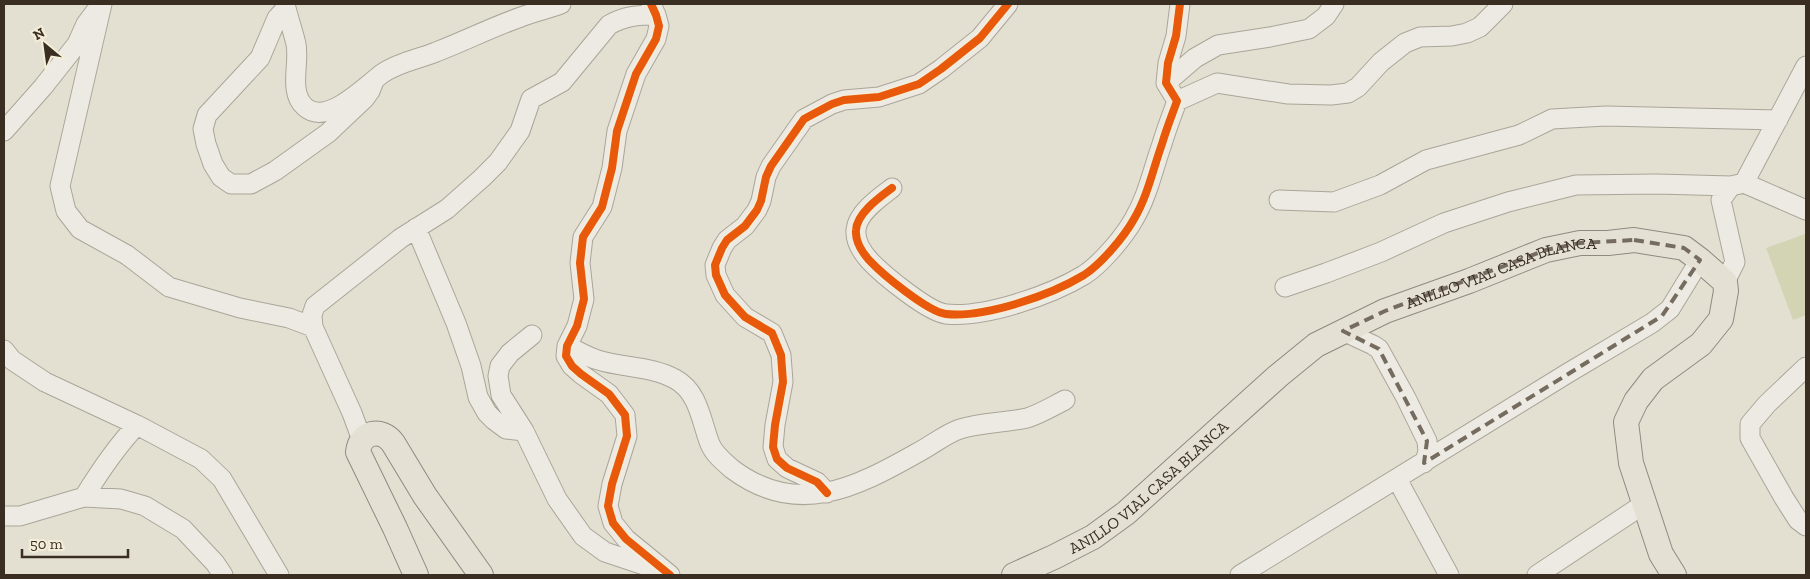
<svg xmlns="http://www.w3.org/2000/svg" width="1810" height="579" font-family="'Zilla Slab',serif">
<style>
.green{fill:#d2d4b4}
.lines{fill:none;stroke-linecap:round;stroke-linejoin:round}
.minor-casing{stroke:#aaa599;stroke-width:21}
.major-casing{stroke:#8f8a80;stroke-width:26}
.minor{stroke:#eceae2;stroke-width:19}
.major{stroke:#e4e1d4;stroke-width:24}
.cycleway-casing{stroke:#f4eed9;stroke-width:11}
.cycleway{stroke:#e8590c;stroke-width:8}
.marked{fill:none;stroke:#756c5f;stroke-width:4;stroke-dasharray:10 6;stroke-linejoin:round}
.labels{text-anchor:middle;stroke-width:4;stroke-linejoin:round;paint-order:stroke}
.street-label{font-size:16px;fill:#392e21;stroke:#f4eed9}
</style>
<rect width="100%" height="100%" fill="#e4e0d1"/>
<path class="green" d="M1805,234L1806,238V315L1793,320L1766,248Z"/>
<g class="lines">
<defs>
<path id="minor" d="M102,4L60,186L66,211L80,229L127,255L169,287L240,308L289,318L313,327L352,413L362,440
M285,4C288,17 293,31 296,44C300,63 288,92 305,107C327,127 366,85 383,73C399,62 419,59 436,52C465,41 492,27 521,17C534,12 548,9 561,4
M651,4L656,15L659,26L656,39L636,74L617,131L612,168L602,207L583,237L580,263L584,299L577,326L567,346L566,356L572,366L581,374L609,394L625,415L627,436L612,484L608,506L613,523L626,539L670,575
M286,8L277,18L260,58L207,115L203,129L206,144L213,164L221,177L231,184H251L275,171L328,133L365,98L370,91L374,81
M1166,83L1195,58L1218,45L1270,37L1309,29L1326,16L1334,4
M1177,101L1217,83L1288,94L1331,95L1348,93L1358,87L1381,62L1405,43L1420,37L1452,36L1467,33L1480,27L1503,4
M4,131L43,87L77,44L86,24L95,12
M1744,183L1806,66
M892,188C880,197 857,213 856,230C855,241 862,252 869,260C882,274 928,312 946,314C985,318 1051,295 1084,275C1101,264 1124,237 1134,219C1148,195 1153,169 1162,144C1166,130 1172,115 1177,101L1166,83L1168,63L1176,36L1180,4
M1279,200L1334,202L1380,185L1426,160L1519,135L1552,119L1606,116L1778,120
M416,228L456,323L471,366L478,397L487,413L494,420L506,429L524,431
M1725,282L1735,262L1721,200L1731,186L1744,183L1806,210
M1285,287L1326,273L1381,252L1444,223L1508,202L1576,185L1657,184L1731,186
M313,327L312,315L315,306L401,238L447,209L482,178L498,162L520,131L531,99L562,82L609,25C624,16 638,15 656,15
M1343,331L1373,345L1379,349L1406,398L1427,441L1428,452L1424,463
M532,335L510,353L500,366L498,376L501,395L524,431L557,499L583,536L605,552L656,569
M567,346C578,351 588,357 598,360C623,368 652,366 675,379C699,392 701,421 710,444C714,454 724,462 732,469C797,518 855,488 917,453C931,446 945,434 960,429C982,422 1005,423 1027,418C1040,414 1053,406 1065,400
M4,350L12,360L45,382L137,425L201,459L222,479L279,575
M1806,367L1767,404L1750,424V438L1784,498L1798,520L1806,526
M1397,479L1449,575
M827,493L817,482L787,468L777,459L773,447L775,425L783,382L781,355L772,333L745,317L725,295L716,275L715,265L722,248L727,240L745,226L757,210L761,201L766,177L771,166L804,119L832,104L844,100L879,97L919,84L941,69L980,38L1008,4
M84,497C100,471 116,447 137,425
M4,516H20L84,497L121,499L145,506L183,529L215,563L223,575
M1240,575L1568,373L1652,323L1670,309L1700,260
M1537,575L1644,504"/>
<g id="major">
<path d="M416,575L395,528L358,452C360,432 381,427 393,443L425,496L481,575"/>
<path id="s1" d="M1014,575L1054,557L1093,537L1126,513L1278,376L1316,345L1385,311L1469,281L1546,250L1580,243H1608L1634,240L1684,248L1700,260L1725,282L1726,291L1721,319L1701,344L1653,379L1636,401L1626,422L1631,463L1661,554L1674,575"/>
</g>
</defs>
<use href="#minor" class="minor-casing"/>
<use href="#major" class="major-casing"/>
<use href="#minor" class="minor"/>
<use href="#major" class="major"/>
<defs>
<path id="cycleway" d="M651,4L656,15L659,26L656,39L636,74L617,131L612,168L602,207L583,237L580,263L584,299L577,326L567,346L566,356L572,366L581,374L609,394L625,415L627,436L612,484L608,506L613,523L626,539L670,575
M892,188C880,197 857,213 856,230C855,241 862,252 869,260C882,274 928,312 946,314C985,318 1051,295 1084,275C1101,264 1124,237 1134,219C1148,195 1153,169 1162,144C1166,130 1172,115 1177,101L1166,83L1168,63L1176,36L1180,4
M827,493L817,482L787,468L777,459L773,447L775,425L783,382L781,355L772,333L745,317L725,295L716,275L715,265L722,248L727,240L745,226L757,210L761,201L766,177L771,166L804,119L832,104L844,100L879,97L919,84L941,69L980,38L1008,4"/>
</defs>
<use href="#cycleway" class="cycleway-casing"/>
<use href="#cycleway" class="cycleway"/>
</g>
<path class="marked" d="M1634,240L1684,248L1700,260L1662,316L1424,463L1427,441L1379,349L1343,331L1385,311L1546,250L1580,243Z"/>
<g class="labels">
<g class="street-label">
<text dy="6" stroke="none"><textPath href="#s1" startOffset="582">ANILLO VIAL CASA BLANCA</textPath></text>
<text dy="6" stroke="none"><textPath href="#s1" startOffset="162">ANILLO VIAL CASA BLANCA</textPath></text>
</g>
</g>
<rect width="1810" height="579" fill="none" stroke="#392e21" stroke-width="10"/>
<g transform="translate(45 45) rotate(331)" stroke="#f4eed9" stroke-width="4" paint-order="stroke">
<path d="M0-4L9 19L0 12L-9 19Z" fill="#392e21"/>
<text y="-8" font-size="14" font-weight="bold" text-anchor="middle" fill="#392e21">N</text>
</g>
<path d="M22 549v8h106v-8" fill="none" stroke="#392e21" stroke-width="2.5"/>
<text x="30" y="549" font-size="15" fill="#392e21" stroke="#f4eed9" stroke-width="4" paint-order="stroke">50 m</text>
</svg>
